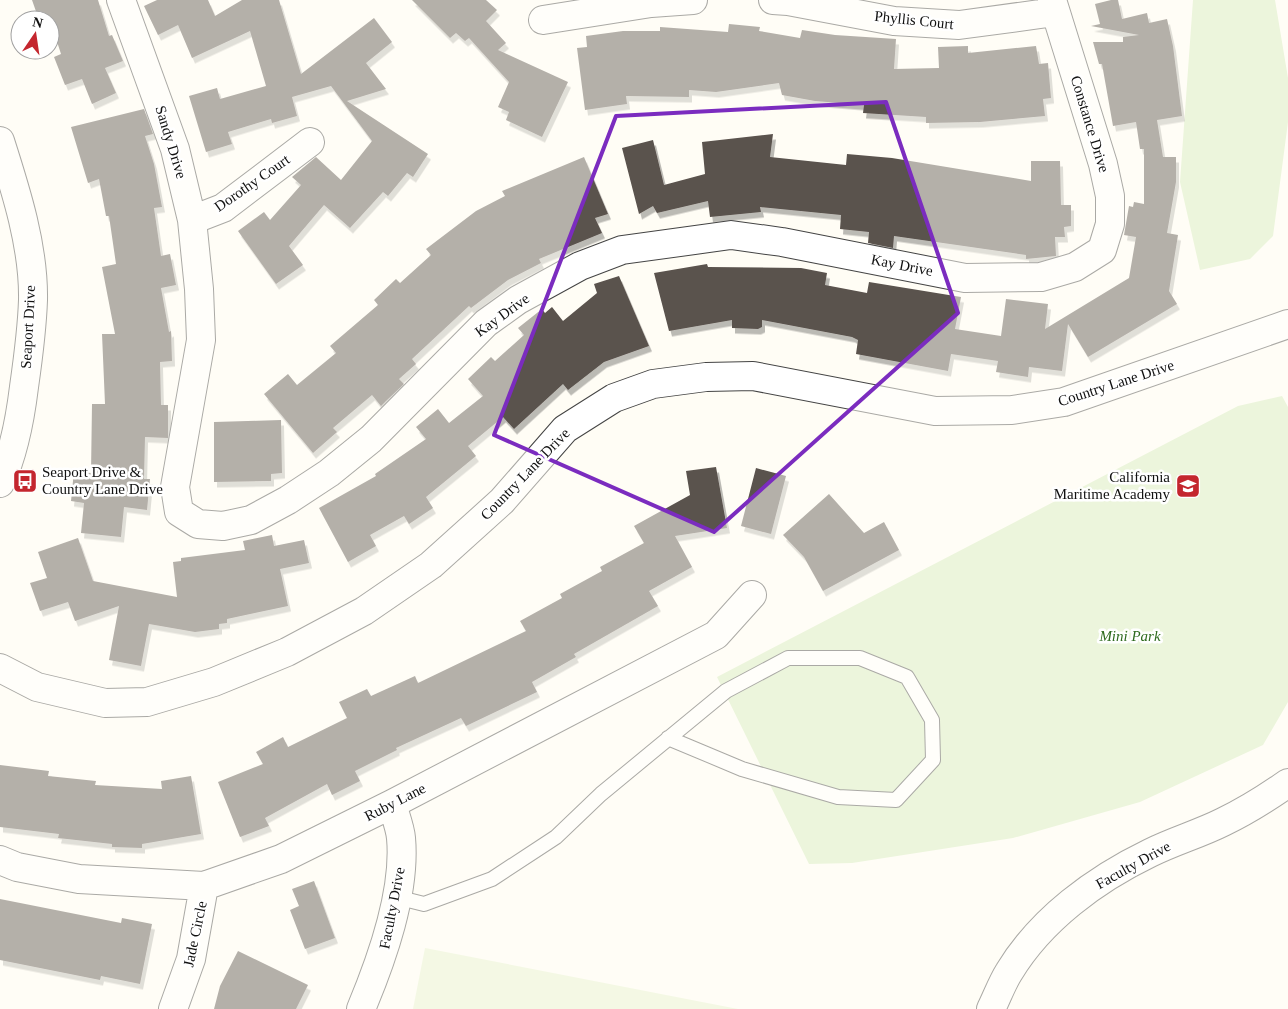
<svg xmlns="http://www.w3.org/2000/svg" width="1288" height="1009" font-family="Georgia,serif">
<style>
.green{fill:#d5ebbd}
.pitch{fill:#e6f2cf}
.building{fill:#5a524d;filter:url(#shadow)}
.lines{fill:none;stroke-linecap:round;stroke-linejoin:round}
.service-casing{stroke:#444;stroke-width:16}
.minor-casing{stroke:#444;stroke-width:30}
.service{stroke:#fff;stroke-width:14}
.minor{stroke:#fff;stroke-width:28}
.marked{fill:none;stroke:#7b2cbf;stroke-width:4;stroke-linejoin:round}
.labels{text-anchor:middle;stroke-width:5;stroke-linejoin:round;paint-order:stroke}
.street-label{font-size:15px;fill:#111;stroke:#fff}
.poi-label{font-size:15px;fill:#111;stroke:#fff;text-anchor:start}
.park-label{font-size:15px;font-style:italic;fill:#2f6b1f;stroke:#fff}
</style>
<defs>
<filter id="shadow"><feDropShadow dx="3" dy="5.5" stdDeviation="0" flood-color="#0004"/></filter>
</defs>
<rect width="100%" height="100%" fill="#fffdf5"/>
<path class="green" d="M1193,0H1275L1288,78V122L1273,236L1250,259L1200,270L1180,182Z
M1282,396L1288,407V702L1263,745L1140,802L1013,838L852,863L809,864L717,677L1238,406Z"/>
<path class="pitch" d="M425,948L738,1009H413Z"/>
<path class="building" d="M32,0H98L109,36L112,35L123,61L105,68L116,93L92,104L82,79L65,85L54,57L61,54L50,20H39Z
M157,0H208L215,16L242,0H279L301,74L374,18L392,42L366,63L386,89L347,101L428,154L413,177L407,173L388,196L383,192L350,228L324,205L289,246L303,265L276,284L238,231L264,212L270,220L301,185L292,177L316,157L341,180L372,141L331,86L292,97L297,116L272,123L271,119L228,132L232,144L206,152L189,96L217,88L220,99L266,86L250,31L192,58L178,25L158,35L144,6Z
M412,0H486L497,10L486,21L506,43L498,50L568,82L542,137L506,120L509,112L498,107L509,82L469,38L465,41L456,33L450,38Z
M1111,0H1118L1122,19L1147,13L1149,23L1167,19L1173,46L1182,116L1157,120L1163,157H1176V182L1167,233L1178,235L1169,291L1177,304L1088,357L1068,324L1062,371L1029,367L1028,377L996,372L998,361L951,354L948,371L856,354L858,340L852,337L762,320V327L758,329L732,328V320L669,331L654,273L707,264L708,267L801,268L827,273L825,285L867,293L869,282L961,297L955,329L1001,336L1006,299L1048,304L1045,329L1129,278L1136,237L1124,235L1129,206L1133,207L1134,202L1144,204V149H1140L1136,122L1113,126L1102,64H1099L1093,42H1123V37L1139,35L1091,26L1100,24L1095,4Z
M729,24L760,27L759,31L800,38L802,30L835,35L896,39L894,69L939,68L938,47L968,46V53L1036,46L1039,64L1048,63L1051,98L1043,99L1045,116L980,122L926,123V117L863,113L864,105L815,101L782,95L779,83L716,92L689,90V97L626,96L627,104L585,110L577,48L587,47L586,36L623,31H660V27L728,32Z
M144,109L153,134L145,136L154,164L162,207L154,208L161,256L170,254L176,285L161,288L169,332L171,331L172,361L160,362L161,405H168V438L145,437L144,479H150L147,510L124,507L121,537L81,533L84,503L71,501L74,471L91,473L92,404H105L102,334H115L102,267L116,264L109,216H106L99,179L88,183L71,127Z
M773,134L770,157L846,165L847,154L892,158L1031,181V161H1060L1061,205H1071V226L1064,227L1065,237H1055L1056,256L1026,259V255L894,236L893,248L868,243L869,232L840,229L841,215L760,207L761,212L710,217L708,201L657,213L653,206L639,214L622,148L653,140L664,185L705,174L702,142Z
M584,157L608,214L595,218L602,233L539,259L541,263L508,280L471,308L469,306L412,359L416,364L399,379L404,384L386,401L381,406L372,395L333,428L337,432L313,453L264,394L288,374L297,385L336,353L330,346L378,305L374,300L396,279L400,283L431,255L426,249L476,211L505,196L502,191Z
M619,276L649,346L604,362L568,390L563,384L514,429L503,417L468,446L476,456L426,497L433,508L409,524L404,516L370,535L376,546L348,562L319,508L376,476L375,474L426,439L416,427L438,409L449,423L483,396L468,379L491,357L495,361L524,335L518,328L542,309L545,313L552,307L563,321L597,293L594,284Z
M281,420L282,473L271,474V481L214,482V422Z
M716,467L727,528L675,536L692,567L649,591L658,606L574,654L576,657L532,682L537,692L466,726L461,718L396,748L397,750L355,771L360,781L332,795L327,784L265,818L269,826L240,837L218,782L263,764L256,752L283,737L288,747L347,718L339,702L367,689L371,696L415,676L418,683L526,631L520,621L562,598L560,594L602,571L600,567L644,543L634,526L690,495L686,471Z
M756,468L786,476L771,534L741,526Z
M829,494L864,533L884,522L899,550L823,591L804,557L783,535Z
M272,535L274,546L304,540L309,563L280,569L288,606L227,619V623L219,624V629L195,632L149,624L141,666L109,660L119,606L75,621L68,602L40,611L30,583L47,578L38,552L78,538L93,581L177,597L173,562L181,561V558L245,550L243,541Z
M0,765L49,771L48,776L96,781L95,785L162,789L161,781L191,776L201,834L142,844V848L112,847V844L58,838L59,834L0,827Z
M314,881L335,938L305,949L290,910L299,906L292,889Z
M0,899L121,923L122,918L152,924L140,984L101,976L100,980L0,960Z
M238,951L308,985L296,1009H214L220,986Z"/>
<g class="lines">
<defs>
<path id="service" d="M396,897L424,904L492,879L556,837L601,794L726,691L788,658H860L907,677L932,720L933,760L896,800L838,797L742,769L668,738"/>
<path id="minor" d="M121,0L175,149L192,220L199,289L201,340L175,487L179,512L198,524L223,526L251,520L288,500L329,473L371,439L486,323L518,300L580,266L622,250L731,235L782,242L965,278L1041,277L1075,267L1102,250L1110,224V196L1103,164L1052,0
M773,0L788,1L894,21L959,25L1055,12
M543,20L651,3L693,0
M0,141C16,191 34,247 33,300C32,330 28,359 24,387C20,420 14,453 0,483
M192,220L223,208L310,142
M0,668L37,687L105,703L147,702L214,682L287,652L364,611L431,565L502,501L565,429L614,398L653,384L706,377L753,376L935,411L1012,410L1064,402L1288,324
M0,860L17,867L79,879L204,886L281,859L392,804L716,635L752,595
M173,1009L191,959L204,886
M361,1009C382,959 406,892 401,838C400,827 395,815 392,804
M991,1009C997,997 1002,983 1009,972C1041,919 1096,879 1150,853C1174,841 1199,834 1223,822C1246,811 1268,797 1288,783"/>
</defs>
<use href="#service" class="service-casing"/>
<use href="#minor" class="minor-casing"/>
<use href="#service" class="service"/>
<use href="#minor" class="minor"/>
</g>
<path d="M0 0H1288V1009H0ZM886,102L958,313L714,532L494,435L616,116Z" fill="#fffdf5" fill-opacity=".55" fill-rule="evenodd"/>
<path class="marked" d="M886,102L958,313L714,532L494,435L616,116Z"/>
<defs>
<symbol id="bus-square" viewBox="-11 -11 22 22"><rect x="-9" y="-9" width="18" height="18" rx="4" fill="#c4262e" stroke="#fff"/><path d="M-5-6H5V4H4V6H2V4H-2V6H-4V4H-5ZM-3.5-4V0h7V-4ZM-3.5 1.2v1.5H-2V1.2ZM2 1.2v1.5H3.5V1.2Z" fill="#fff"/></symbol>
<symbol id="university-square" viewBox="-11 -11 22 22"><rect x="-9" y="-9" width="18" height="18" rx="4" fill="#c4262e" stroke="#fff"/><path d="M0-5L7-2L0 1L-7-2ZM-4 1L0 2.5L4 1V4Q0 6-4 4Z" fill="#fff"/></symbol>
</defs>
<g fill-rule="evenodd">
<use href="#bus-square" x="11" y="467" width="28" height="28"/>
<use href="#university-square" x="1174" y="472" width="28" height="28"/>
</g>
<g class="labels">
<g class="street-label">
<text transform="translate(914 20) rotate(6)" y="5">Phyllis Court</text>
<text transform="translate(1090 124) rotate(73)" y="5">Constance Drive</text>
<text transform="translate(171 142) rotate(73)" y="5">Sandy Drive</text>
<text transform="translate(252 183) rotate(-35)" y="5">Dorothy Court</text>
<text transform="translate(902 265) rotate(11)" y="5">Kay Drive</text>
<text transform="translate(502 315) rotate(-36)" y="5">Kay Drive</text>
<text transform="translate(28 327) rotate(-87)" y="5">Seaport Drive</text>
<text transform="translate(1116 383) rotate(-18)" y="5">Country Lane Drive</text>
<text transform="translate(525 474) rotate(-46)" y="5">Country Lane Drive</text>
<text transform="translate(395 802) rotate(-27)" y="5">Ruby Lane</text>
<text transform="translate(1133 865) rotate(-29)" y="5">Faculty Drive</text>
<text transform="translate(392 908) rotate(-79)" y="5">Faculty Drive</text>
<text transform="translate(195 934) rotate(-78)" y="5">Jade Circle</text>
</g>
<g class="poi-label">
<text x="42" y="477">Seaport Drive &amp;<tspan x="42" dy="17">Country Lane Drive</tspan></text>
<text x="1170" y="482" text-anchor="end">California<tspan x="1170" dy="17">Maritime Academy</tspan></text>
</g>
<g class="park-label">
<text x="1130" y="641">Mini Park</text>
</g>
</g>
<g transform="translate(35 35) rotate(13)"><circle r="24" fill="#ffffff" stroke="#a0a0a0"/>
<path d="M0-4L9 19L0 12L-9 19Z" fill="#c4262e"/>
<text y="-8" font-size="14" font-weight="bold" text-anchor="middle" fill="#111111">N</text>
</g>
</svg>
